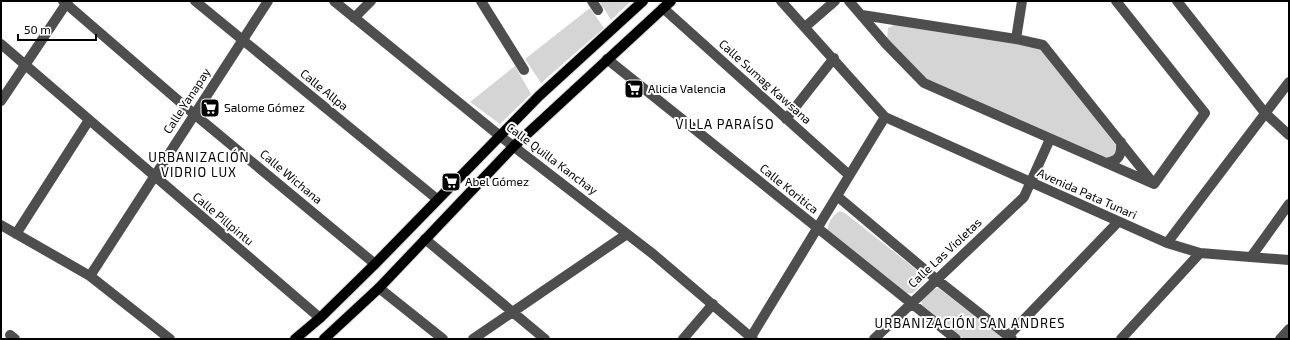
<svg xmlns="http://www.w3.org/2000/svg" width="1290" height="340" font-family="'Exo 2',sans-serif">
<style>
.green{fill:#d5d5d5}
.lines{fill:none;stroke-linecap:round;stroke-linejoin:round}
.major-casing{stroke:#dbdbdb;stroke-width:12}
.minor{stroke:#4e4e4e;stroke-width:10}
.major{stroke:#000;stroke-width:10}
.labels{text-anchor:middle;stroke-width:4;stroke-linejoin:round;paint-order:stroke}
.street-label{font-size:12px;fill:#000;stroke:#fff}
.poi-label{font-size:12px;fill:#000;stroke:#fff;text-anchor:start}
.neighbourhood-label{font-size:13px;letter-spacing:1px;fill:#000;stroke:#fff}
</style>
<rect width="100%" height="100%" fill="#fff"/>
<path class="green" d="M599,1H631L611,20Z
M590,8L604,28L541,83L525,59Z
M896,24L1036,46L1041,48L1119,149L1118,154L1108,160L928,80L887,39L888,28Z
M515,66L531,94L500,124L470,102Z
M840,211L845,213L922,274L924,282L913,293H907L828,230C827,223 834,214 840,211Z
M939,288L941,290L1004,339H964L922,305L921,300L933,289Z"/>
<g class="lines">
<defs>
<path id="major" d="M295,339L320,318L375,264L539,96L643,1
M324,339L379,288L514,146L671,1"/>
</defs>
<use href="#major" class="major-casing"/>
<path class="minor" d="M63,1L194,114L375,264
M195,1L437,199
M334,1L500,136L653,254L753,339
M481,1L524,70
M592,1L598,10
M781,1L885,117L1167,243L1200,253L1289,260
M849,1L886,44L924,83L1154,184
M1116,1L1205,113L1154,184
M1177,1L1265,113L1289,135
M663,8L849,175
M862,15L1016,39L1043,45L1153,183
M354,18L371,1
M805,27L835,1
M1016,39L1022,1
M1,44L320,318
M607,59L956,339
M1,101L68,1
M786,119L834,58
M1106,163C1119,161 1122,155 1121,142
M837,196L936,279L1012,339
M1,225L90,276L170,339
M16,234L89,120
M425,239L545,339
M1167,243L1289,82
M1251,257L1289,204
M90,276L268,1
M379,288L443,339
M10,335L15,339
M1008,336L1118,222
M751,337L885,117
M473,339L627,234
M683,339L713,304
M874,339L1024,197L1050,139
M1121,339L1200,253
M1280,339L1289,329"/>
<use href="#major" class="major"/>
</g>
<defs>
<symbol id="supermarket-square" viewBox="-11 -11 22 22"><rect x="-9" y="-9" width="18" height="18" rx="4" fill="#000" stroke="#fff"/><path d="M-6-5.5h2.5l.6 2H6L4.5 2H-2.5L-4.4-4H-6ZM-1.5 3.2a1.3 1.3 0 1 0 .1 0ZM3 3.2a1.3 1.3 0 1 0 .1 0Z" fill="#fff"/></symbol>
</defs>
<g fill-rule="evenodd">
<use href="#supermarket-square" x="623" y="78" width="22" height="22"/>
<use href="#supermarket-square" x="199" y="97" width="22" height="22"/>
<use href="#supermarket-square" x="440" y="171" width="22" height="22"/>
</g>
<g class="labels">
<g class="street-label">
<text transform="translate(765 82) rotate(42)" y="4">Calle Sumag Kawsana</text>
<text transform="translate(324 90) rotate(39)" y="4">Calle Allpa</text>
<text transform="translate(187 101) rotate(-57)" y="4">Calle Yanapay</text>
<text transform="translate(552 159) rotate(37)" y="4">Calle Quilla Kanchay</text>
<text transform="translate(291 177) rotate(40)" y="4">Calle Wichana</text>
<text transform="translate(789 189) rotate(39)" y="4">Calle Koritica</text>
<text transform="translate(1087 194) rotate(24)" y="4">Avenida Pata Tunari</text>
<text transform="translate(223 219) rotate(40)" y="4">Calle Pillpintu</text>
<text transform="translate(945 253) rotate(-43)" y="4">Calle Las Violetas</text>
</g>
<g class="poi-label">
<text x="648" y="93">Alicia Valencia</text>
<text x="224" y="112">Salome Gómez</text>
<text x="465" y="186">Abel Gómez</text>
</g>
<g class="neighbourhood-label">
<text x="725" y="129">VILLA PARAÍSO</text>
<text x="199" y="162">URBANIZACIÓN<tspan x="199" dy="15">VIDRIO LUX</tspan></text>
<text x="970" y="328">URBANIZACIÓN SAN ANDRES</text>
</g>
</g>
<rect width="1290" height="340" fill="none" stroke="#000000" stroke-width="4"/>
<path d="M18 34v6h78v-6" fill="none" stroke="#000000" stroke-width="2"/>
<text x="24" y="34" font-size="12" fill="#000000" stroke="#ffffff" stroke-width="3" paint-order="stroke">50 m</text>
</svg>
